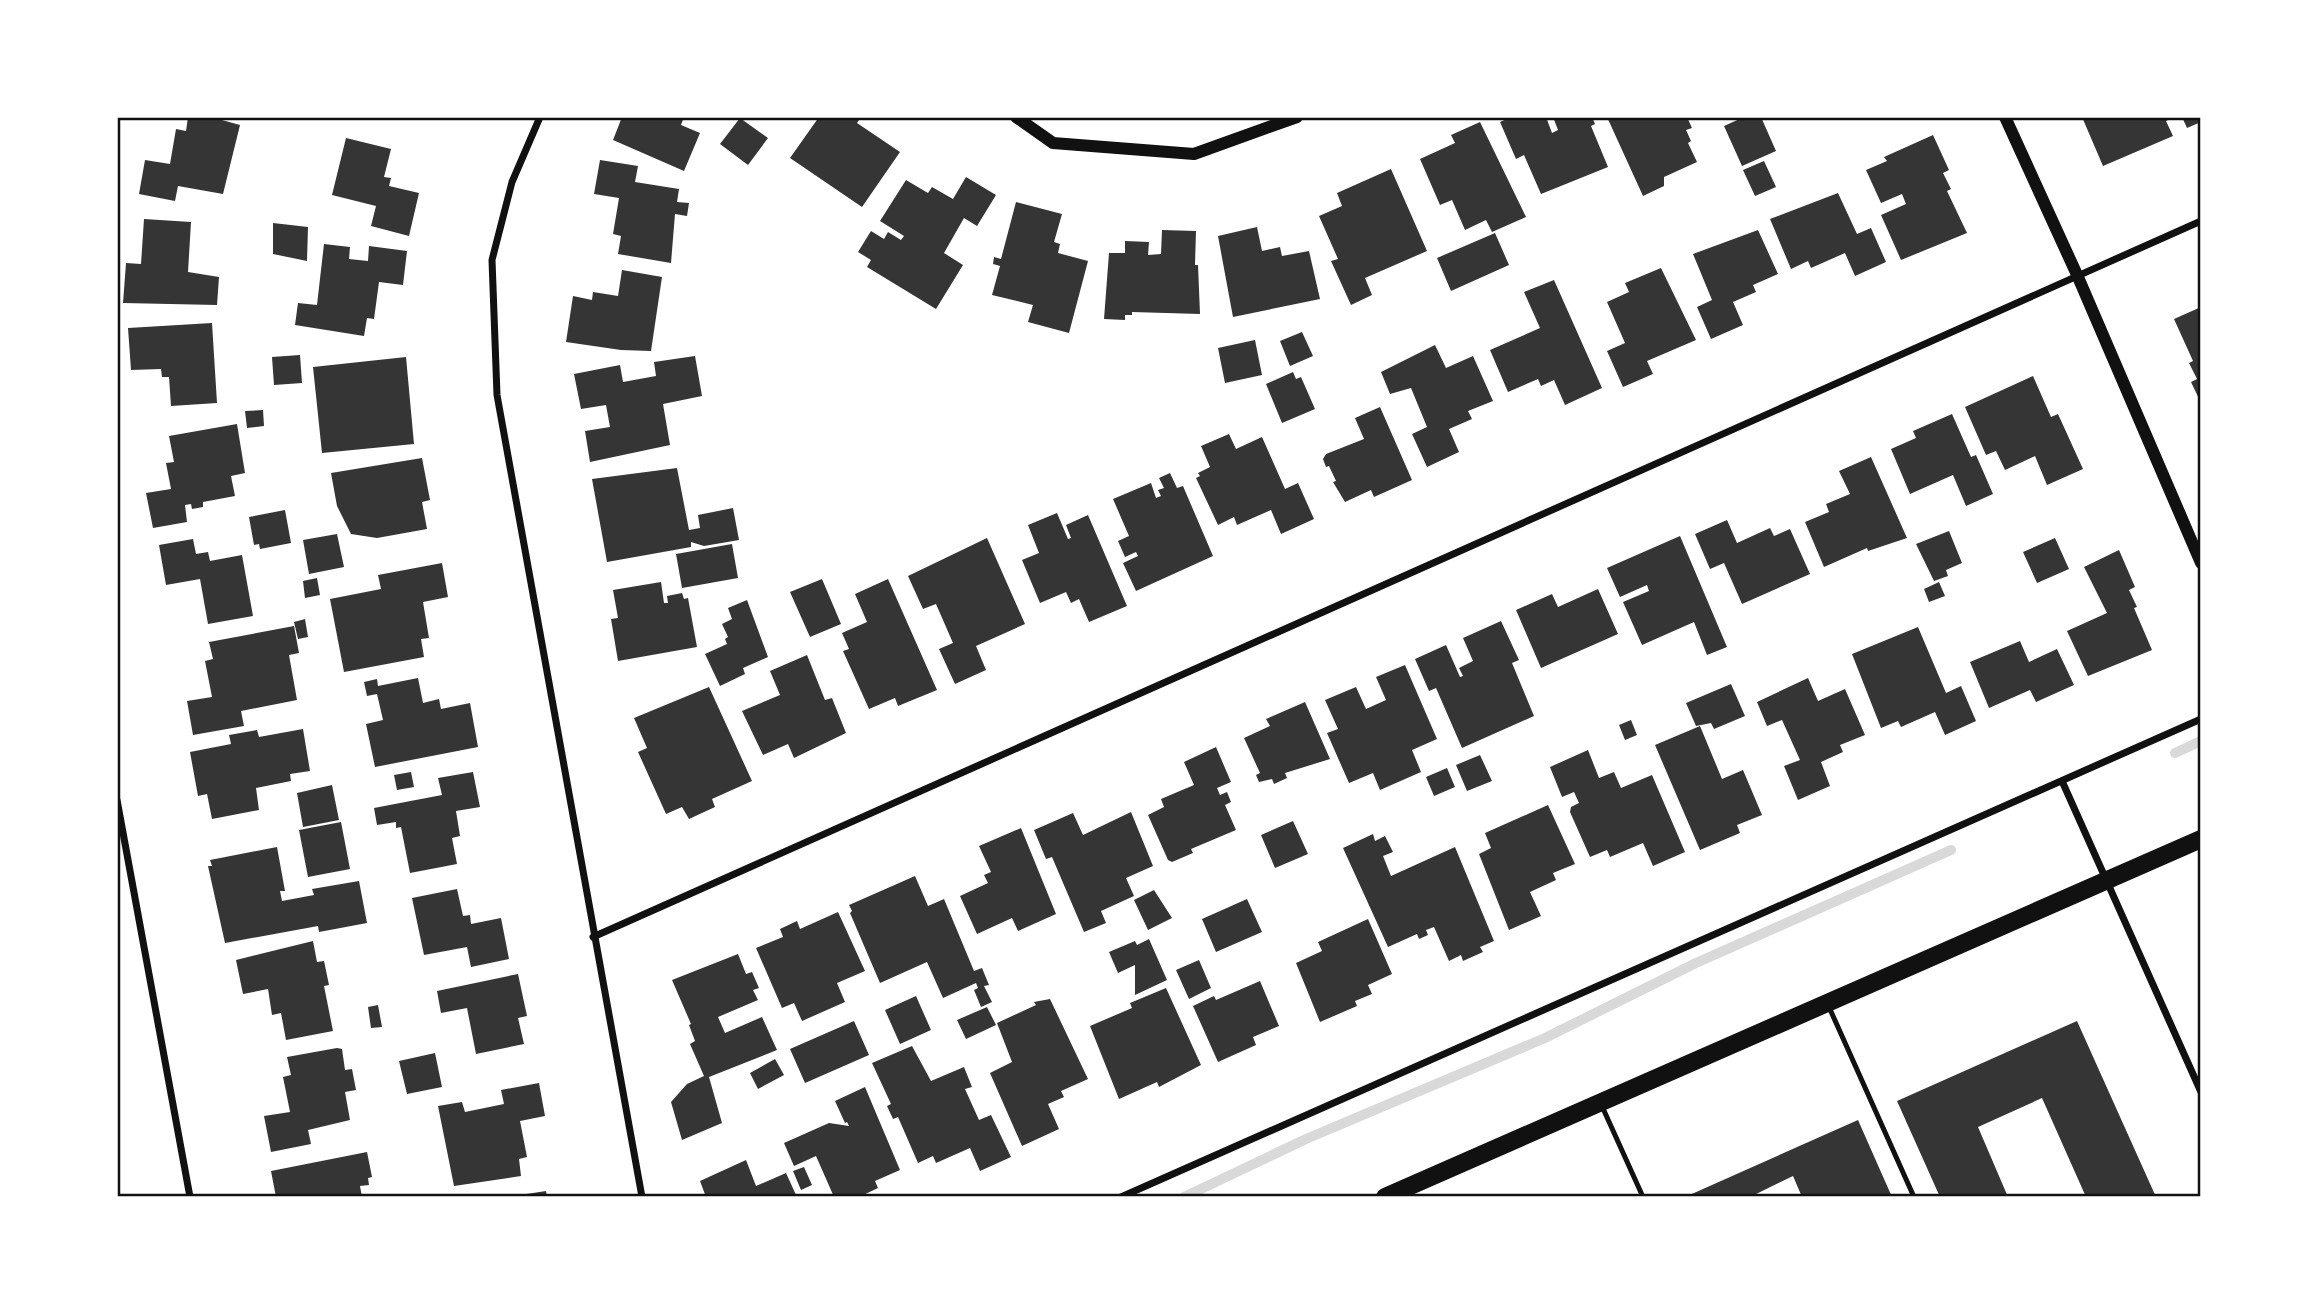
<svg xmlns="http://www.w3.org/2000/svg" width="2318" height="1314" font-family="'IBM Plex Sans',sans-serif">
<style>
.lines{fill:none;stroke-linecap:round;stroke-linejoin:round}
.stream{stroke:#d9d9d9;stroke-width:10}
.building{fill:#353535}
.service{stroke:#111;stroke-width:5}
.minor{stroke:#111;stroke-width:7}
.tertiary{stroke:#111;stroke-width:12}
.primary{stroke:#111;stroke-width:18}
.neatline{fill:none;stroke:#111;stroke-width:2.5}
</style>
<rect width="100%" height="100%" fill="#fff"/>
<g class="lines">
<path class="stream" d="M2175,753L2201,741
M1184,1197L1306,1139L1545,1038L1696,963L1951,850"/>
</g>
<path class="building" d="M188,117H211L240,125L223,194L178,186L175,201L139,194L145,160L170,164L176,129L186,131Z
M622,117H684L681,125L700,133L684,171L613,140Z
M819,117H861L857,123L900,152L862,207L790,158Z
M1511,117H1546L1552,133L1558,130L1553,117H1592L1595,124L1591,126L1608,167L1541,194L1524,155L1516,159L1500,122Z
M1607,117H1687L1692,128L1686,130L1691,141L1688,143L1697,162L1664,177V186L1643,196Z
M1744,117H1761L1776,151L1742,166L1724,126Z
M2082,117H2174L2166,121L2173,136L2103,166Z
M2182,117H2201V122L2187,128Z
M740,118L768,138L748,165L720,144Z
M1480,122L1526,217L1492,232L1486,220L1465,230L1452,200L1440,205L1420,159L1455,143L1451,135Z
M1933,135L1949,170L1943,173L1951,189L1947,191L1967,233L1901,260L1881,215L1906,204L1902,194L1881,203L1866,170L1887,161L1884,157Z
M346,138L391,149L384,177L391,178L389,186L419,193L409,236L371,226L376,206L332,195Z
M600,160L638,166L635,182L679,189L677,202L689,203L687,216L675,214L671,263L618,254L621,236L613,234L619,198L594,194Z
M1764,161L1776,187L1755,196L1743,170Z
M1391,169L1427,251L1365,278L1372,295L1351,305L1331,261L1338,259L1319,216L1342,206L1337,193Z
M966,177L996,195L977,226L964,218L944,253L963,265L936,309L867,267L871,260L858,252L871,231L884,239L888,232L901,240L904,236L880,221L906,180L928,193L932,187L953,199Z
M1838,193L1857,234L1871,228L1886,262L1855,276L1845,253L1811,268L1808,261L1791,269L1770,219Z
M1016,202L1062,214L1054,242L1060,244L1058,253L1088,261L1069,333L1028,322L1033,305L992,295L1000,266L993,264L994,257L1001,259Z
M144,219L191,222L188,272L219,277L217,305L123,303L126,263L141,264Z
M273,223L308,227L307,261L273,254Z
M1257,227L1262,251L1280,247L1282,256L1309,251L1320,299L1233,317L1218,236Z
M1162,230L1196,231L1195,265H1198L1200,314L1132,312V315H1125V320L1104,319L1109,253H1125V241L1149,242L1148,255L1161,254Z
M1758,230L1778,274L1753,285L1756,292L1733,302L1743,325L1711,339L1697,307L1712,300L1693,254Z
M1495,233L1509,265L1451,291L1437,258Z
M324,244L350,247L349,259L368,261L369,246L407,251L403,285L379,282L374,319L367,318L364,336L295,325L298,303L317,305Z
M1661,268L1696,340L1647,361L1653,374L1623,387L1607,351L1625,343L1607,302L1629,292L1625,283Z
M622,270L662,277L651,351L621,350L566,342L573,296L592,300L593,292L618,296Z
M1554,280L1602,388L1565,405L1554,380L1541,386L1538,379L1508,392L1490,350L1540,328L1524,292Z
M2201,307V403L2191,382L2197,379L2189,363L2193,361L2174,319Z
M212,323L217,403L171,406L169,377H162L161,369L131,370L128,328Z
M1302,332L1313,356L1290,366L1280,341Z
M1255,340L1262,375L1225,383L1218,348Z
M1435,345L1446,368L1473,356L1493,401L1468,411L1472,419L1449,429L1459,452L1427,467L1412,434L1427,427L1411,388L1390,394L1381,372Z
M300,355L302,383L274,385L272,357Z
M695,356L702,396L663,404L670,445L590,462L585,431L610,427L606,405L581,409L574,374L620,365L623,382L656,376L654,362Z
M406,357L414,444L322,453L313,367Z
M1293,372L1296,379L1301,377L1315,409L1282,423L1266,384Z
M2033,376L2051,417L2058,414L2083,469L2047,485L2035,456L2005,470L1996,451L1986,455L1965,407Z
M1380,407L1412,480L1374,497L1371,490L1345,502L1333,482L1336,481L1329,466L1326,467L1323,459L1326,454L1364,439L1355,418Z
M263,410L264,426L247,428L245,411Z
M1952,414L1971,457L1976,455L1993,494L1966,506L1953,475L1910,494L1891,449L1916,438L1913,431Z
M237,424L245,473L231,476L235,496L203,502V507L192,509L191,504L185,505L187,522L153,528L146,493L171,489L166,463L174,462L169,436Z
M1229,434L1236,449L1262,437L1285,489L1298,483L1314,519L1281,534L1271,510L1237,525L1234,517L1218,525L1196,478L1200,476L1198,473L1210,467L1201,446Z
M1871,457L1907,538L1868,551L1867,548L1824,567L1805,522L1829,512L1826,504L1850,494L1839,471Z
M422,458L430,500L422,502L427,529L377,538L351,534L337,506L331,473Z
M677,468L689,530L700,528L698,515L733,508L739,540L704,546L691,542V547L607,562L592,479Z
M1170,473L1177,488L1183,486L1213,556L1136,591L1123,563L1138,556L1136,552L1125,557L1118,541L1129,536L1113,499L1151,483L1156,498L1161,496L1158,490L1164,488L1159,478Z
M285,510L291,543L260,549L259,544L254,545L249,517Z
M1057,513L1068,539L1071,538L1066,525L1088,515L1127,606L1089,622L1079,599L1071,603L1066,592L1040,603L1022,560L1039,553L1028,525Z
M1727,520L1737,543L1770,528L1774,536L1790,529L1810,574L1742,604L1724,563L1710,569L1695,534Z
M1949,531L1962,563L1946,570L1948,576L1934,581L1916,544Z
M337,534L344,567L309,574L303,540Z
M1680,536L1727,647L1707,655L1694,622L1642,645L1623,602L1649,591L1647,585L1620,597L1607,568Z
M987,538L1025,624L976,646L986,670L955,684L939,649L953,643L936,604L923,609L908,576Z
M2055,538L2069,569L2037,583L2023,552Z
M193,539L196,554L208,552L210,561L242,555L253,616L208,624L200,579L166,585L159,545Z
M732,544L738,578L682,588L676,554Z
M2119,550L2135,587L2129,590L2137,607L2134,608L2152,650L2088,676L2067,631L2107,613L2084,567Z
M442,563L448,597L423,602L429,638L421,639L424,657L344,672L330,599L381,589L378,575Z
M317,578L320,595L305,598L303,581Z
M822,579L841,624L810,637L790,592Z
M888,579L937,690L898,706L895,698L869,709L843,651L849,649L842,633L867,622L855,594Z
M661,582L664,603H668L667,596L682,593L684,599L688,598L697,647L618,661L611,619L618,618L613,590Z
M1939,582L1945,596L1929,602L1924,589Z
M1598,589L1618,634L1541,668L1516,610L1552,594L1558,607Z
M747,600L768,657L743,668L745,674L720,686L705,654L727,644L725,639L728,637L722,624L732,619L728,608Z
M305,619L308,637L298,639L294,622Z
M1501,621L1519,660L1512,663L1534,716L1462,748L1436,688L1429,691L1415,659L1446,645L1460,677L1463,676L1459,668L1473,661L1463,638Z
M294,626L299,653L289,655L297,700L241,711L244,726L193,735L187,701L212,697L205,661L213,659L209,642Z
M1918,627L1946,693L1961,686L1976,721L1945,735L1935,712L1901,727L1898,721L1881,728L1852,654Z
M2020,641L2029,662L2057,649L2074,685L2036,702L2030,690L1989,708L1970,662Z
M807,655L825,700L832,698L846,733L794,758L788,744L763,755L742,711L780,695L770,671Z
M1405,665L1437,739L1412,750L1421,772L1380,790L1373,773L1349,783L1327,733L1338,729L1325,700L1356,687L1366,709L1386,700L1376,677Z
M418,678L423,703L439,699L441,709L470,703L478,747L375,767L366,724L383,720L377,694L367,696L364,682L377,679L378,686Z
M1808,678L1818,701L1845,689L1865,735L1840,745L1843,752L1821,762L1830,786L1798,800L1784,766L1800,760L1782,720L1767,726L1757,702Z
M1731,684L1745,716L1714,729L1711,723L1696,726L1686,703Z
M709,687L752,781L712,799L715,807L689,819L682,807L666,814L638,752L647,748L634,718Z
M1305,702L1330,759L1285,773L1287,778L1274,784L1272,779L1259,782L1256,775L1260,773L1244,738L1270,726L1266,719Z
M1631,720L1637,735L1625,740L1619,725Z
M1700,726L1722,779L1743,770L1762,815L1737,825L1740,833L1700,850L1655,745Z
M303,729L310,771L290,774L291,781L256,788L259,810L212,819L207,794L198,796L190,752L231,744L229,735L257,730L259,737Z
M1216,747L1231,782L1217,788L1220,795L1227,792L1231,802L1225,805L1236,830L1191,849L1193,853L1172,862L1168,860L1148,815L1164,807L1161,799L1194,785L1184,762Z
M1588,750L1599,778L1614,772L1621,788L1652,775L1685,852L1653,866L1643,843L1610,857L1607,850L1590,857L1570,812L1571,807L1579,803L1574,792L1562,797L1550,767Z
M1480,755L1492,781L1467,791L1456,765Z
M1447,768L1455,787L1434,796L1426,777Z
M411,772L414,787L397,790L394,775Z
M473,772L480,807L456,811L460,836L452,838L457,864L410,873L401,827L396,828V822L377,825L374,808L442,795L438,778Z
M332,785L339,820L303,827L297,793Z
M1548,805L1575,864L1553,873L1556,880L1530,892L1541,916L1509,930L1479,854L1491,848L1485,833Z
M1131,812L1153,866L1126,878L1134,896L1101,911L1106,923L1084,932L1052,857L1046,859L1034,830L1073,813L1083,835Z
M1293,821L1308,854L1275,868L1261,835Z
M341,822L350,869L308,877L299,830Z
M1021,828L1056,914L1018,931L1012,918L977,934L960,896L988,883L984,875L991,872L979,846Z
M1373,834L1375,841L1385,836L1393,852L1383,856L1391,876L1455,847L1494,941L1480,947L1483,952L1463,961L1461,955L1449,961L1434,927L1426,930L1428,935L1419,939L1417,934L1388,947L1343,848Z
M277,847L285,891H280L282,901L314,895L312,889L359,881L367,923L319,932L318,926L225,943L208,866H212L210,860Z
M915,876L928,906L944,899L974,971L982,968L989,985L984,986L992,1002L981,1007L974,990L978,988L976,983L943,998L927,962L880,983L850,913L852,911L849,905Z
M457,889L463,916L470,915L471,924L501,918L509,959L471,967L467,947L424,955L412,898Z
M1154,890L1172,918L1148,930L1134,900Z
M1247,899L1262,932L1216,952L1202,919Z
M838,912L865,971L837,983L845,1002L802,1021L794,1003L782,1008L756,948L783,937L780,929L797,921L800,929Z
M1368,919L1392,974L1368,985L1372,994L1355,1001L1357,1006L1320,1022L1296,963L1322,951L1318,942Z
M1149,939L1167,980L1135,995V965L1118,973L1109,952L1135,941L1137,945Z
M313,941L317,962L324,961L329,985L324,986L333,1031L286,1040L281,1013L272,1015L268,989L243,994L236,960Z
M738,954L746,974L752,972L759,988L753,990L758,1000L718,1017L725,1033L762,1017L777,1050L709,1077L722,1123L682,1140L671,1102L687,1084L704,1076L690,1044L695,1041L689,1025L691,1024L672,980Z
M1199,960L1211,988L1189,999L1176,970Z
M518,974L527,1016L518,1018L524,1044L476,1054L467,1008L441,1013L437,991Z
M1260,981L1279,1026L1253,1037L1256,1045L1218,1062L1193,1006L1214,996L1216,1000Z
M1166,988L1201,1065L1159,1087L1157,1082L1119,1099L1090,1026L1132,1008L1130,1003Z
M916,996L931,1030L900,1044L885,1010Z
M1050,999L1088,1079L1061,1091L1064,1097L1048,1104L1059,1129L1022,1146L990,1073L1012,1062L997,1023L1036,1005L1034,1002Z
M378,1005L382,1027L371,1028L368,1007Z
M987,1007L996,1025L966,1039L957,1020Z
M854,1021L869,1055L805,1083L790,1049Z
M2077,1021L2156,1197H2086L2042,1098L1978,1127L2008,1197H1940L1897,1101Z
M912,1046L931,1081L964,1067L972,1087L965,1089L979,1120L991,1115L1011,1157L980,1171L970,1148L936,1163L933,1156L918,1163L898,1117L893,1119L887,1106L891,1104L872,1063Z
M337,1048L342,1049L345,1070L352,1069L356,1090L345,1092L350,1120L308,1130L311,1144L271,1152L264,1116L290,1112L283,1077L291,1075L287,1057Z
M435,1053L442,1087L407,1094L399,1061Z
M775,1059L784,1075L758,1089L750,1073Z
M539,1083L545,1116L520,1121L527,1157L519,1159L521,1176L454,1186L438,1106L462,1102L465,1112L504,1104L501,1090Z
M865,1087L900,1170L875,1181L878,1188L859,1197H834L816,1156L794,1166L784,1143L829,1123L849,1126L847,1122L845,1123L835,1101Z
M1858,1120L1892,1197H1802L1793,1176L1750,1197H1685Z
M367,1152L372,1177L368,1178L369,1185L360,1186L362,1197H276L271,1171Z
M746,1160L756,1186L786,1173L797,1197H706L700,1181Z
M804,1167L812,1185L801,1190L793,1171Z
M546,1191L547,1197H520V1195Z"/>
<g class="lines">
<path class="service" d="M1829,1007L1914,1197
M1601,1104L1643,1197"/>
<path class="minor" d="M540,117L512,182L492,260L497,395L642,1197
M2062,781L2201,1092
M117,800L190,1197
M593,937L2201,221
M1121,1197L2201,719"/>
<path class="tertiary" d="M1016,117L1053,143L1194,154L1297,117
M2005,117L2078,277L2201,563"/>
<path class="primary" d="M1385,1197L2201,839"/>
</g>
<rect width="2318" height="1314" fill="none" stroke="#ffffff" stroke-width="238"/>
<rect x="119" y="119" width="2080" height="1076" class="neatline"/>
</svg>
